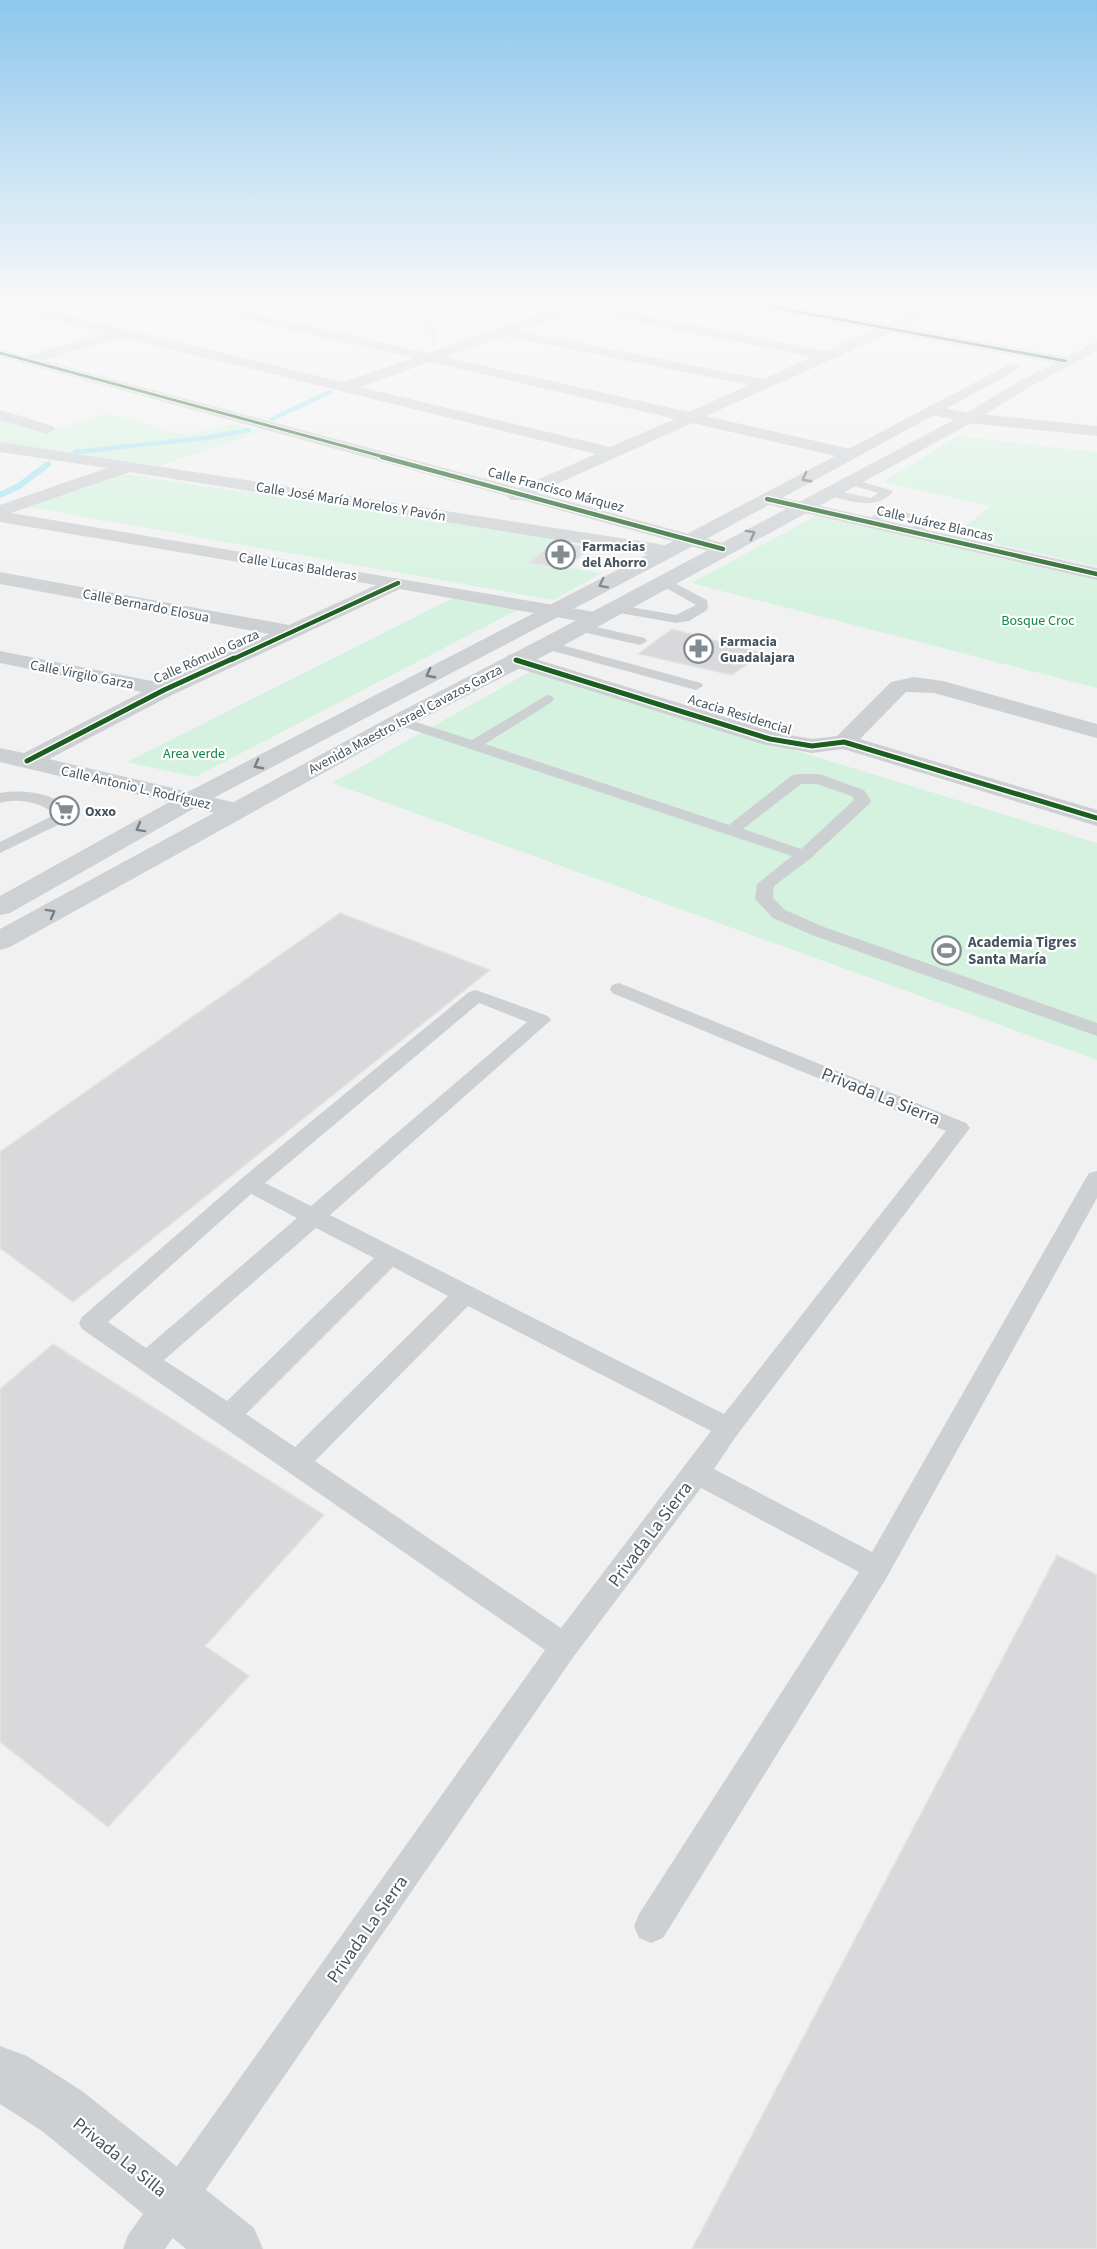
<svg xmlns="http://www.w3.org/2000/svg" width="1097" height="2249" font-family="'Source Sans 3',sans-serif">
<style>
.green{fill:#d4f2df}
.lines{fill:none;stroke-linecap:round;stroke-linejoin:round}
.stream-far1{stroke:#a6e4f3;stroke-width:4.5}
.stream{stroke:#a6e4f3;stroke-width:6}
.building{fill:#d9d9db;stroke:#e3e3e4;stroke-width:1.5}
.service{fill:#cdd0d2;fill-rule:evenodd}
.minor{fill:#cdd0d2;fill-rule:evenodd}
.secondary{fill:#cdd1d4;fill-rule:evenodd}
.cycleway-far2-casing{stroke:#fff;stroke-width:4.5}
.cycleway-far1-casing{stroke:#fff;stroke-width:7}
.cycleway-casing{stroke:#fff;stroke-width:8}
.cycleway-far2{stroke:#1b5e20;stroke-width:3}
.cycleway-far1{stroke:#1b5e20;stroke-width:4.5}
.cycleway{stroke:#1b5e20;stroke-width:5}
.oneway{stroke:#758088}
.labels{text-anchor:middle;stroke-width:4.5;stroke-linejoin:round;paint-order:stroke}
.far-street-label{font-size:14px;fill:#46545f;stroke:#fff}
.far-poi-label{font-size:14px;font-weight:bold;fill:#46545f;stroke:#fff;text-anchor:start}
.far-park-label{font-size:14px;fill:#0f884a;stroke:#fff}
.poi-label{font-size:15px;font-weight:bold;fill:#46545f;stroke:#fff;text-anchor:start}
.near-street-label{font-size:18px;fill:#46545f;stroke:#fff}
</style>
<rect width="100%" height="100%" fill="#f2f1f1"/>
<path class="green" d="M107,413L184,435L234,424L262,431L159,466L0,442V420L44,433Z
M958,436L1097,452V566L955,535L990,506L883,482Z
M125,474L557,539L530,562L602,573L553,600L29,507Z
M816,516L1097,580V688L691,583Z
M455,597L521,608L195,777L127,762Z
M533,670L1097,843V1060L332,783Z"/>
<g class="lines">
<path class="stream-far1" d="M421,301L415,304L413,312L435,333L434,344
M272,419L330,392
M75,452L206,438L249,430"/>
<path class="stream" d="M0,495L19,486L48,464"/>
</g>
<path class="building" d="M554,542L590,547L566,569L529,563Z
M672,629L762,653L732,675L638,654Z
M340,913L490,970L73,1302L0,1248V1152Z
M53,1344L324,1515L205,1646L249,1676L108,1827L0,1742V1389Z
M1057,1555L1097,1575V2249H692Z"/>
<g class="lines">
<path class="service" d="M848,478L891,490L893,492C874,512 847,500 824,494L822,492L828,489L871,498L878,493L844,483V479Z
M887,508L930,518L932,520L918,535L914,536L908,532L918,522L889,515L874,524H866V520Z
M663,577L707,600L708,607L707,610L689,621L676,623L614,612L607,608L614,604L676,615L696,605L659,584L657,581L659,578Z
M578,623L645,638L647,641L640,645L573,630L571,627Z
M547,641L701,683L703,686L696,690L542,648L540,645L542,642Z
M547,695L552,696L554,699L552,702L485,744L729,825L791,776L797,774H819L864,790L871,801L869,804L810,859L774,886L773,898L785,910L824,927L1097,1023V1036L812,935L773,918L755,899L757,884L792,856L395,724L393,721L400,717L472,740ZM801,784H817L852,796L854,800L801,849L743,829Z
M7,792C27,790 57,794 70,811L62,823L0,853V842L50,817L53,812C37,802 19,798 0,803V793Z
M619,983L966,1123L970,1128L737,1435L714,1469L872,1552L1086,1178L1089,1173L1097,1171V1198L887,1577L663,1938L651,1943L639,1938L634,1926L639,1914L859,1572L701,1488L574,1656L165,2249H123L128,2235L545,1650L82,1329L79,1323L82,1317L241,1179L469,992L476,990L548,1016L551,1020L330,1215L724,1414L946,1131L612,993L610,989L612,985ZM479,1003L527,1022L311,1206L265,1183ZM251,1194L297,1218L146,1348L108,1322ZM316,1228L374,1258L227,1401L164,1360ZM393,1267L448,1296L295,1447L246,1414ZM468,1306L711,1431L561,1628L315,1461Z"/>
<path class="minor" d="M0,301H9L343,382L413,358L183,305L177,301H202L428,353L577,301H597L592,305L825,351L874,330L739,305L733,301H762L887,324L937,301H955L903,327L1066,357L1073,361L1066,365L890,333L706,416L855,450L857,454L855,458L849,459L692,423L537,493L730,545L733,549L730,553L723,555L522,500H510L507,496L0,357V349L26,356L106,333L0,307ZM578,310L812,357L763,379L519,331ZM504,336L749,385L689,412L445,357ZM122,337L596,454L519,488L42,360ZM430,362L675,419L610,447L360,387Z
M931,405L969,413L1097,426V436L969,423L925,413L923,410Z
M0,410L53,426L55,429L47,434L0,420Z
M0,442L659,544L666,546L669,550L666,554L659,556L130,472L11,513L595,612L602,614L605,618L602,622L595,624L400,589L172,695L49,759L245,805L249,810L245,815L236,818L0,762V748L24,753L142,692L0,663V651L162,683L269,634L0,584V572L289,625L376,585L0,522V505L107,468L0,452Z
M767,494L1097,568V580L761,503L758,499L761,495Z
M516,653L774,732L812,739L837,736L891,682L914,677L943,681L1097,724V738L934,693L906,692L860,739L1097,810V826L843,749L812,753L762,744L508,665L505,660L508,655Z
M0,2046L27,2056L82,2091L254,2228L263,2249H186L42,2131L0,2104Z"/>
<path class="secondary" d="M1097,341V351L1026,389L975,421L555,650L408,726L10,947L0,950V929L392,716L539,640L963,415L1016,383Z
M1012,363L1019,367L1017,370L697,544L200,805L10,913L0,915V896L182,795L683,536Z"/>
<defs>
<path id="cycleway-far2" d="M739,301L1066,361
M0,353L388,458"/>
<path id="cycleway-far1" d="M382,457L723,549
M767,499L1097,574
M231,660L398,583"/>
<path id="cycleway" d="M516,660L770,739L812,746L844,742L1097,818
M27,761L164,690L234,658"/>
</defs>
<use href="#cycleway-far2" class="cycleway-far2-casing"/>
<use href="#cycleway-far1" class="cycleway-far1-casing"/>
<use href="#cycleway" class="cycleway-casing"/>
<use href="#cycleway-far2" class="cycleway-far2"/>
<use href="#cycleway-far1" class="cycleway-far1"/>
<use href="#cycleway" class="cycleway"/>
</g>
<defs><path id="oneway-chevron" d="M-2-3.5L2.5 0L-2 3.5" fill="none" stroke-width="1.6" stroke-linecap="round" stroke-linejoin="round" transform="scale(1.5)"/></defs>
<g class="oneway">
<use href="#oneway-chevron" transform="translate(806 478) rotate(152)"/>
<use href="#oneway-chevron" transform="translate(751 534) rotate(-29)"/>
<use href="#oneway-chevron" transform="translate(603 584) rotate(153)"/>
<use href="#oneway-chevron" transform="translate(430 674) rotate(152)"/>
<use href="#oneway-chevron" transform="translate(258 765) rotate(152)"/>
<use href="#oneway-chevron" transform="translate(140 828) rotate(151)"/>
<use href="#oneway-chevron" transform="translate(51 913) rotate(-29)"/>
</g>
<linearGradient id="sky" x2="0" y2="1"><stop stop-color="#8dc7ec"/><stop offset="0.49" stop-color="#f9f9f9"/><stop offset="1" stop-color="#f9f9f9" stop-opacity="0"/></linearGradient>
<rect width="1097" height="616" fill="url(#sky)"/>
<defs>
<symbol id="pharmacy-ring" viewBox="-11 -11 22 22"><circle r="9.5" fill="#fff" stroke="#828b92" stroke-width="1.5"/><path d="M-2-6h4v4h4v4h-4v4h-4v-4h-4v-4h4Z" fill="#828b92"/></symbol>
<symbol id="supermarket-ring" viewBox="-11 -11 22 22"><circle r="9.5" fill="#fff" stroke="#828b92" stroke-width="1.5"/><path d="M-6-5.5h2.5l.6 2H6L4.5 2H-2.5L-4.4-4H-6ZM-1.5 3.2a1.3 1.3 0 1 0 .1 0ZM3 3.2a1.3 1.3 0 1 0 .1 0Z" fill="#828b92"/></symbol>
<symbol id="stadium-ring" viewBox="-11 -11 22 22"><circle r="9.5" fill="#fff" stroke="#828b92" stroke-width="1.5"/><path d="M0-5a6.5 5 0 1 0 0 10a6.5 5 0 1 0 0-10ZM-3.5-1.8h7v3.6h-7Z" fill="#828b92"/></symbol>
</defs>
<g fill-rule="evenodd">
<use href="#pharmacy-ring" x="544" y="538" width="33" height="33"/>
<use href="#pharmacy-ring" x="682" y="632" width="33" height="33"/>
<use href="#supermarket-ring" x="48" y="794" width="33" height="33"/>
<use href="#stadium-ring" x="930" y="934" width="33" height="33"/>
</g>
<g class="labels">
<g class="far-street-label">
<text transform="translate(556 489) rotate(15)" y="5">Calle Francisco Márquez</text>
<text transform="translate(351 501) rotate(9)" y="5">Calle José María Morelos Y Pavón</text>
<text transform="translate(935 523) rotate(13)" y="5">Calle Juárez Blancas</text>
<text transform="translate(298 566) rotate(9)" y="5">Calle Lucas Balderas</text>
<text transform="translate(146 605) rotate(11)" y="5">Calle Bernardo Elosua</text>
<text transform="translate(206 656) rotate(-24)" y="5">Calle Rómulo Garza</text>
<text transform="translate(82 674) rotate(11)" y="5">Calle Virgilo Garza</text>
<text transform="translate(740 714) rotate(17)" y="5">Acacia Residencial</text>
<text transform="translate(405 719) rotate(-28)" y="5">Avenida Maestro Israel Cavazos Garza</text>
<text transform="translate(136 787) rotate(13)" y="5">Calle Antonio L. Rodríguez</text>
</g>
<g class="far-poi-label">
<text x="582" y="551">Farmacias<tspan x="582" dy="16">del Ahorro</tspan></text>
<text x="720" y="646">Farmacia<tspan x="720" dy="16">Guadalajara</tspan></text>
<text x="85" y="816">Oxxo</text>
</g>
<g class="far-park-label">
<text x="1038" y="625">Bosque Croc</text>
<text x="194" y="758">Area verde</text>
</g>
<g class="poi-label">
<text x="968" y="947">Academia Tigres<tspan x="968" dy="17">Santa María</tspan></text>
</g>
<g class="near-street-label">
<text transform="translate(881 1096) rotate(22)" y="6">Privada La Sierra</text>
<text transform="translate(650 1534) rotate(-53)" y="6">Privada La Sierra</text>
<text transform="translate(367 1929) rotate(-55)" y="6">Privada La Sierra</text>
<text transform="translate(120 2157) rotate(39)" y="6">Privada La Silla</text>
</g>
</g>
</svg>
